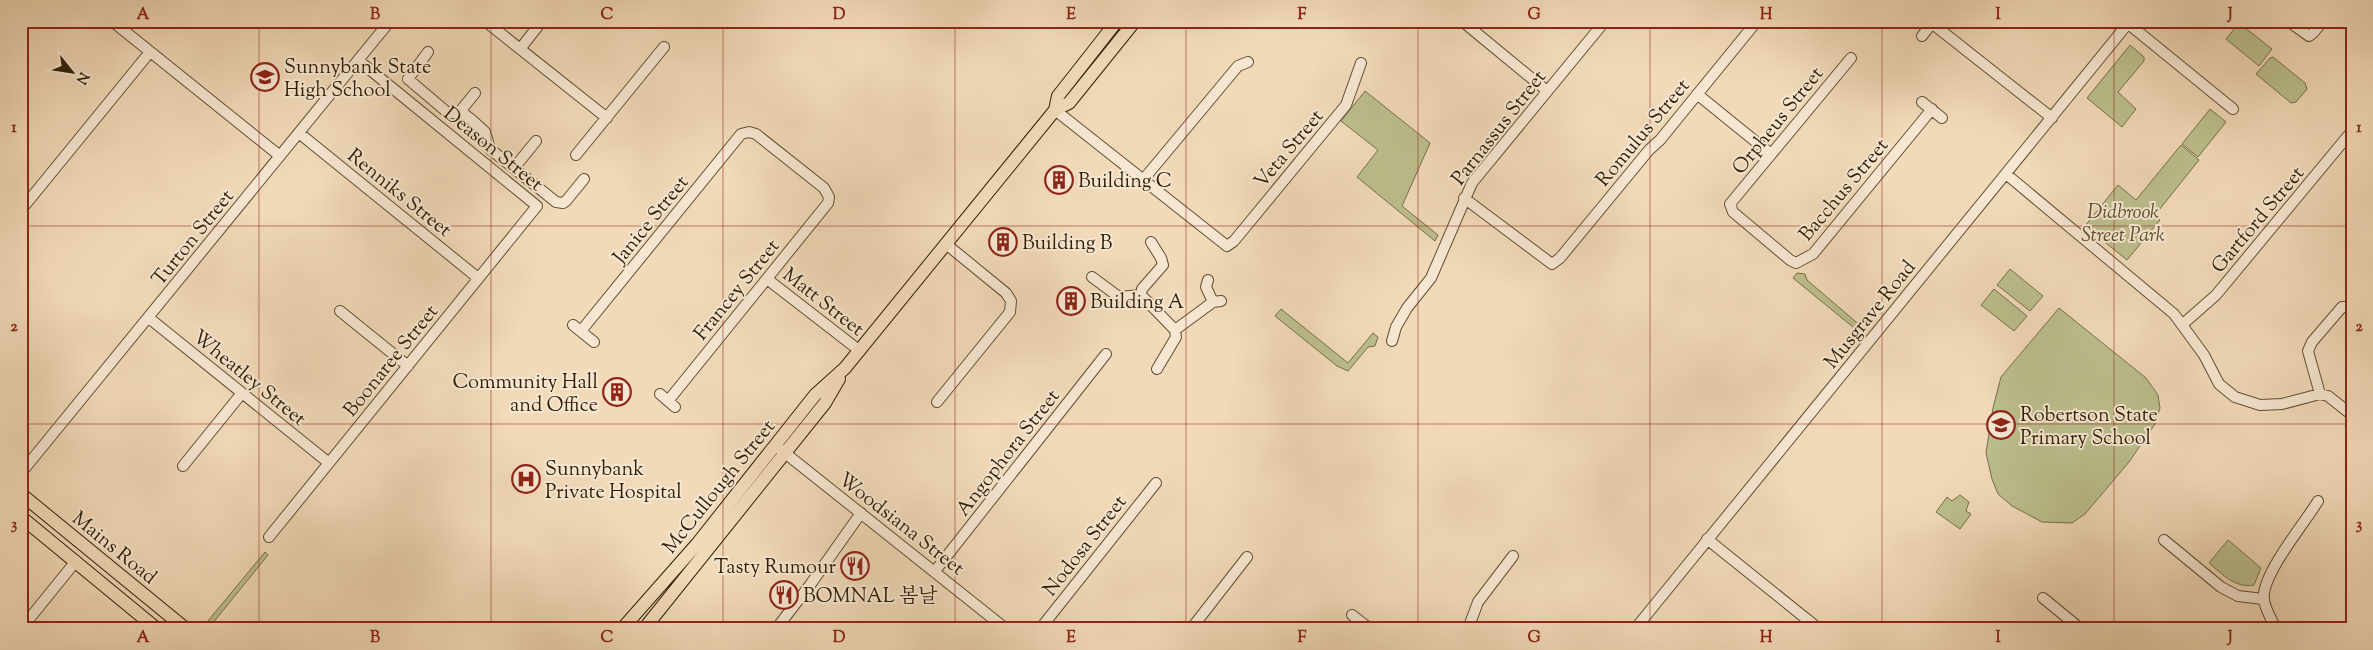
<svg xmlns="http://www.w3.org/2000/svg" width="2373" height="650" font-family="'Sorts Mill Goudy','Noto Serif KR',serif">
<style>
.green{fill:#bcbf8e;stroke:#766f4a}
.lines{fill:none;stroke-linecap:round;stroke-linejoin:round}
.minor-casing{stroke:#604e32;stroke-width:12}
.major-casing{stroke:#301f05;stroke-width:14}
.minor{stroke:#f7e7d2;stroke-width:10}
.major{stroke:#f2dab9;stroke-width:12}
.grid{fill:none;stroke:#8f2418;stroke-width:1;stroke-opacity:0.55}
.labels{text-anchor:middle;stroke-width:4;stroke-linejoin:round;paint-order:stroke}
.poi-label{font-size:20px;fill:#301f05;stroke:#f7e7d2;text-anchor:start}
.street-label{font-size:20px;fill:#301f05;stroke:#f7e7d2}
.park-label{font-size:20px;font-style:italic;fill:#5a4f2e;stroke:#f7e7d2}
.neatline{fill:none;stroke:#8f2418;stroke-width:2}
.grid-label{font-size:16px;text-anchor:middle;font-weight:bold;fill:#8f2418}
</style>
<rect width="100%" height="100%" fill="#f2dab9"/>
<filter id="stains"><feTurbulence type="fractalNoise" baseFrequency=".004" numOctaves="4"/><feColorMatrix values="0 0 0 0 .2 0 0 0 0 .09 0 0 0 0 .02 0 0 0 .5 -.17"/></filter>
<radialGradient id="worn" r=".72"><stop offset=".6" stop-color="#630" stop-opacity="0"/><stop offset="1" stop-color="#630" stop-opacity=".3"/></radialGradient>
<path class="green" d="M2239,23L2272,49L2259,66L2226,39Z
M2130,45L2144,57V61L2118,92L2136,109L2122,127L2087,98Z
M2273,57L2305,83L2307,89L2296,102L2291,103L2256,74L2270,58Z
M1365,91L1430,143L1402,206L1438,235L1435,241L1357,177L1378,150L1341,121Z
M2210,109L2226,122L2198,157L2182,144Z
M2181,145L2199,160L2155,215L2160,220L2127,260L2085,226L2118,185L2136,200Z
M2010,269L2043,296L2030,311L1997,285Z
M1797,273L1805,274L1807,280L1862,327L1859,332L1793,278Z
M1994,289L2027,316L2014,331L1981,305Z
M2059,308L2146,378L2158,395L2160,408L2155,424L2129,462L2085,514L2072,523L2042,522L2012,506L1998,494L1992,479L1986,453L1993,408L2001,377Z
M1281,309L1348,363L1373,333L1378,337L1375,346L1368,347L1348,371L1337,366L1275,316Z
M1960,495L1969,502L1966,511L1971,514L1960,529L1936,512L1947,497L1952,501Z
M2228,540L2261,568L2254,585C2236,589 2222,574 2209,563Z
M265,552L268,555L208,629L203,627Z"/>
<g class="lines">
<defs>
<path id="minor" d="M112,21L280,156
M485,21L607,118
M1462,21L1547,91
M1929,21L2052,118
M2125,21L2233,109
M2288,21L2309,36L2313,33L2323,21
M1922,36L1932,23
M520,49L542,21
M428,52L408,79L448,113H463L473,121L485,132L490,149L556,202L563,203L566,201L584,179
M1851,58L1730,204L1733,212L1790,260L1796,263L1813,254L1932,109
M1697,94L1771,154
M1922,102L1942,118
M1055,110L1227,246L1234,241L1346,105L1361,63
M458,114L475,93
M299,133L478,278
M576,155L664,47
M514,168L536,141
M2006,174L2174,314L2204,355L2219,384L2235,397L2260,405L2282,404L2320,394L2328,396L2352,415
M1143,180L1238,66L1248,62
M1464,198L1552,264L1560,258L1649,150L1660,140L1757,21
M21,210L150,52
M1092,277L1119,297L1141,295L1175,330L1176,337L1157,369
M767,279L860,351
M1208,280L1206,287L1213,302
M1141,295L1142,289L1163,265L1161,258L1151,242
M340,311L408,366
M149,318L329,463
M2183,324L2216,295L2352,131
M573,325L594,342
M1175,330L1213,302L1221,301
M581,331L741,134L749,132L756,134L824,188L829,197L828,203L668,401
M1392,341L1396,327L1407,308L1431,278L1472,183L1605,21
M660,394L675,407
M2320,394L2308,351L2312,342L2342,307H2352
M937,402L1010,312L1011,301L1006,293L946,244
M780,449L1006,629
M183,466L242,393
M21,473L390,21
M269,537L537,206L358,60
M1707,539L1819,629
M2164,540L2221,587L2238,596L2263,599
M935,571L1106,354
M2043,598L2081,629
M1352,615L1370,629
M21,629L76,561
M776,629L810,585L861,513
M1040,629L1156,483
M1191,629L1247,557
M1468,629L1478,602L1513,556
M1635,629L2130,21
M2276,629C2272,620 2265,609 2264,600C2260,576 2305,523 2318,501"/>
<path id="major" d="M1055,110L1058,96L1117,21
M21,494L186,629
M21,517L157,629
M622,629L697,544L815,395L845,368L1055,110L1069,103L1135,21
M644,629L825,403L839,379"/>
</defs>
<use href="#minor" class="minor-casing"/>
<use href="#major" class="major-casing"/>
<use href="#minor" class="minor"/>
<use href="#major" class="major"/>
</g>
<path class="grid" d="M259,21V629M491,21V629M723,21V629M955,21V629M1186,21V629M1418,21V629M1650,21V629M1882,21V629M2114,21V629M21,226H2352M21,424H2352"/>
<defs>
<symbol id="school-ring" viewBox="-11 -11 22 22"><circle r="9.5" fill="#f7e7d2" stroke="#8f2418" stroke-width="1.5"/><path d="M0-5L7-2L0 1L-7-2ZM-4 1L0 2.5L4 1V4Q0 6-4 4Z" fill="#8f2418"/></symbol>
<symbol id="building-ring" viewBox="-11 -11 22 22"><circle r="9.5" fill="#f7e7d2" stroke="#8f2418" stroke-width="1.5"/><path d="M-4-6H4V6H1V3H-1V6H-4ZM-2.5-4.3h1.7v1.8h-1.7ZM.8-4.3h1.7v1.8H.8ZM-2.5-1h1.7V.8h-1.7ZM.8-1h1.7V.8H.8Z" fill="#8f2418"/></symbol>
<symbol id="hospital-ring" viewBox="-11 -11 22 22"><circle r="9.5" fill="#f7e7d2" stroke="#8f2418" stroke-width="1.5"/><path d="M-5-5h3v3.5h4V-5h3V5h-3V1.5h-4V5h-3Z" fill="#8f2418"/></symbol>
<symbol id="restaurant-ring" viewBox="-11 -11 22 22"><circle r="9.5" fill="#f7e7d2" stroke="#8f2418" stroke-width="1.5"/><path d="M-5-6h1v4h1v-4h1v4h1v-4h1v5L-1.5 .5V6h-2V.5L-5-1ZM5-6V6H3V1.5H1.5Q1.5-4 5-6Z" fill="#8f2418"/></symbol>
</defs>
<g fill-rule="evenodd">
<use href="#school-ring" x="249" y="61" width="32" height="32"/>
<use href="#building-ring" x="1043" y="164" width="32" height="32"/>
<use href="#building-ring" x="987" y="226" width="32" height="32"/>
<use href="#building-ring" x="1055" y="285" width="32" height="32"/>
<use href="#building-ring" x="601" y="376" width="32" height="32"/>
<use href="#school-ring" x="1985" y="409" width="32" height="32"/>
<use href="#hospital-ring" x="510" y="463" width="32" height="32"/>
<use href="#restaurant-ring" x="839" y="550" width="32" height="32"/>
<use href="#restaurant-ring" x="768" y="579" width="32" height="32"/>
</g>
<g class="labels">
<g class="poi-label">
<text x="284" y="73">Sunnybank State<tspan x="284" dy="23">High School</tspan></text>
<text x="1078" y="187">Building C</text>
<text x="1022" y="249">Building B</text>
<text x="1090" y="308">Building A</text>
<text x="598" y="388" text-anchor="end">Community Hall<tspan x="598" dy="23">and Office</tspan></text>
<text x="2020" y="421">Robertson State<tspan x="2020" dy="23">Primary School</tspan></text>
<text x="545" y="475">Sunnybank<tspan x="545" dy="23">Private Hospital</tspan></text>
<text x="836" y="573" text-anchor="end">Tasty Rumour</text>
<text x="803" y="602">BOMNAL 봄날</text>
</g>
<g class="street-label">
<text transform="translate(1777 120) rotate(-51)" y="7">Orpheus Street</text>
<text transform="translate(1498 127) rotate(-52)" y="7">Parnassus Street</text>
<text transform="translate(1642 132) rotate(-50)" y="7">Romulus Street</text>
<text transform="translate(494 148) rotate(39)" y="7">Deason Street</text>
<text transform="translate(1288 148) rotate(-50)" y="7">Veta Street</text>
<text transform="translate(1843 189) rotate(-50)" y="7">Bacchus Street</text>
<text transform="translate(400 192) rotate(39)" y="7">Renniks Street</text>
<text transform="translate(650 219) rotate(-51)" y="7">Janice Street</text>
<text transform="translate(2257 219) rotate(-50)" y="7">Gartford Street</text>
<text transform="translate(192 237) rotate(-51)" y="7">Turton Street</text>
<text transform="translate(736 289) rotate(-51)" y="7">Francey Street</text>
<text transform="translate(824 301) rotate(38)" y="7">Matt Street</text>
<text transform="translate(1869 314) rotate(-51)" y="7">Musgrave Road</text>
<text transform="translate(390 360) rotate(-51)" y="7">Boonaree Street</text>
<text transform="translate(250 377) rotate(39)" y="7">Wheatley Street</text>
<text transform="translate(1007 452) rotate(-52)" y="7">Angophora Street</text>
<text transform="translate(718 486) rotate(-51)" y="7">McCullough Street</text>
<text transform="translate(902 523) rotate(38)" y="7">Woodsiana Street</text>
<text transform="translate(1084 545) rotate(-52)" y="7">Nodosa Street</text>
<text transform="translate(115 547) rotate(39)" y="7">Mains Road</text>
</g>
<g class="park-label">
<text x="2123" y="218">Didbrook<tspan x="2123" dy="23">Street Park</tspan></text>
</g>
</g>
<rect width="2373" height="650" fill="none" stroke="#f2dab9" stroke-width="55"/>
<g transform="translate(72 72) rotate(120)" stroke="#f7e7d2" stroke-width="4" paint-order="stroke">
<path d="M0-4L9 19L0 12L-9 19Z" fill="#301f05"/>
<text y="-8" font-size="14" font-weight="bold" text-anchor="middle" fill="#301f05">N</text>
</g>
<rect x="28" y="28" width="2318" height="594" class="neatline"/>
<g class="grid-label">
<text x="143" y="19">A</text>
<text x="375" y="19">B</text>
<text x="607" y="19">C</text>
<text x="839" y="19">D</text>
<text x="1071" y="19">E</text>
<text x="1302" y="19">F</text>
<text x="1534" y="19">G</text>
<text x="1766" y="19">H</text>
<text x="1998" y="19">I</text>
<text x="2230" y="19">J</text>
<text x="14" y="132">1</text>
<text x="2359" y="132">1</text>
<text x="14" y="331">2</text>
<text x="2359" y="331">2</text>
<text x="14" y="529">3</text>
<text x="2359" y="529">3</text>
<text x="143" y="642">A</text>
<text x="375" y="642">B</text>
<text x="607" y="642">C</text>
<text x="839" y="642">D</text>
<text x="1071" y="642">E</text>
<text x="1302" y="642">F</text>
<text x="1534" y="642">G</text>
<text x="1766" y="642">H</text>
<text x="1998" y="642">I</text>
<text x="2230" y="642">J</text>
</g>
<rect width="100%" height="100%" filter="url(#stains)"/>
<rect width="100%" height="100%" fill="url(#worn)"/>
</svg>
